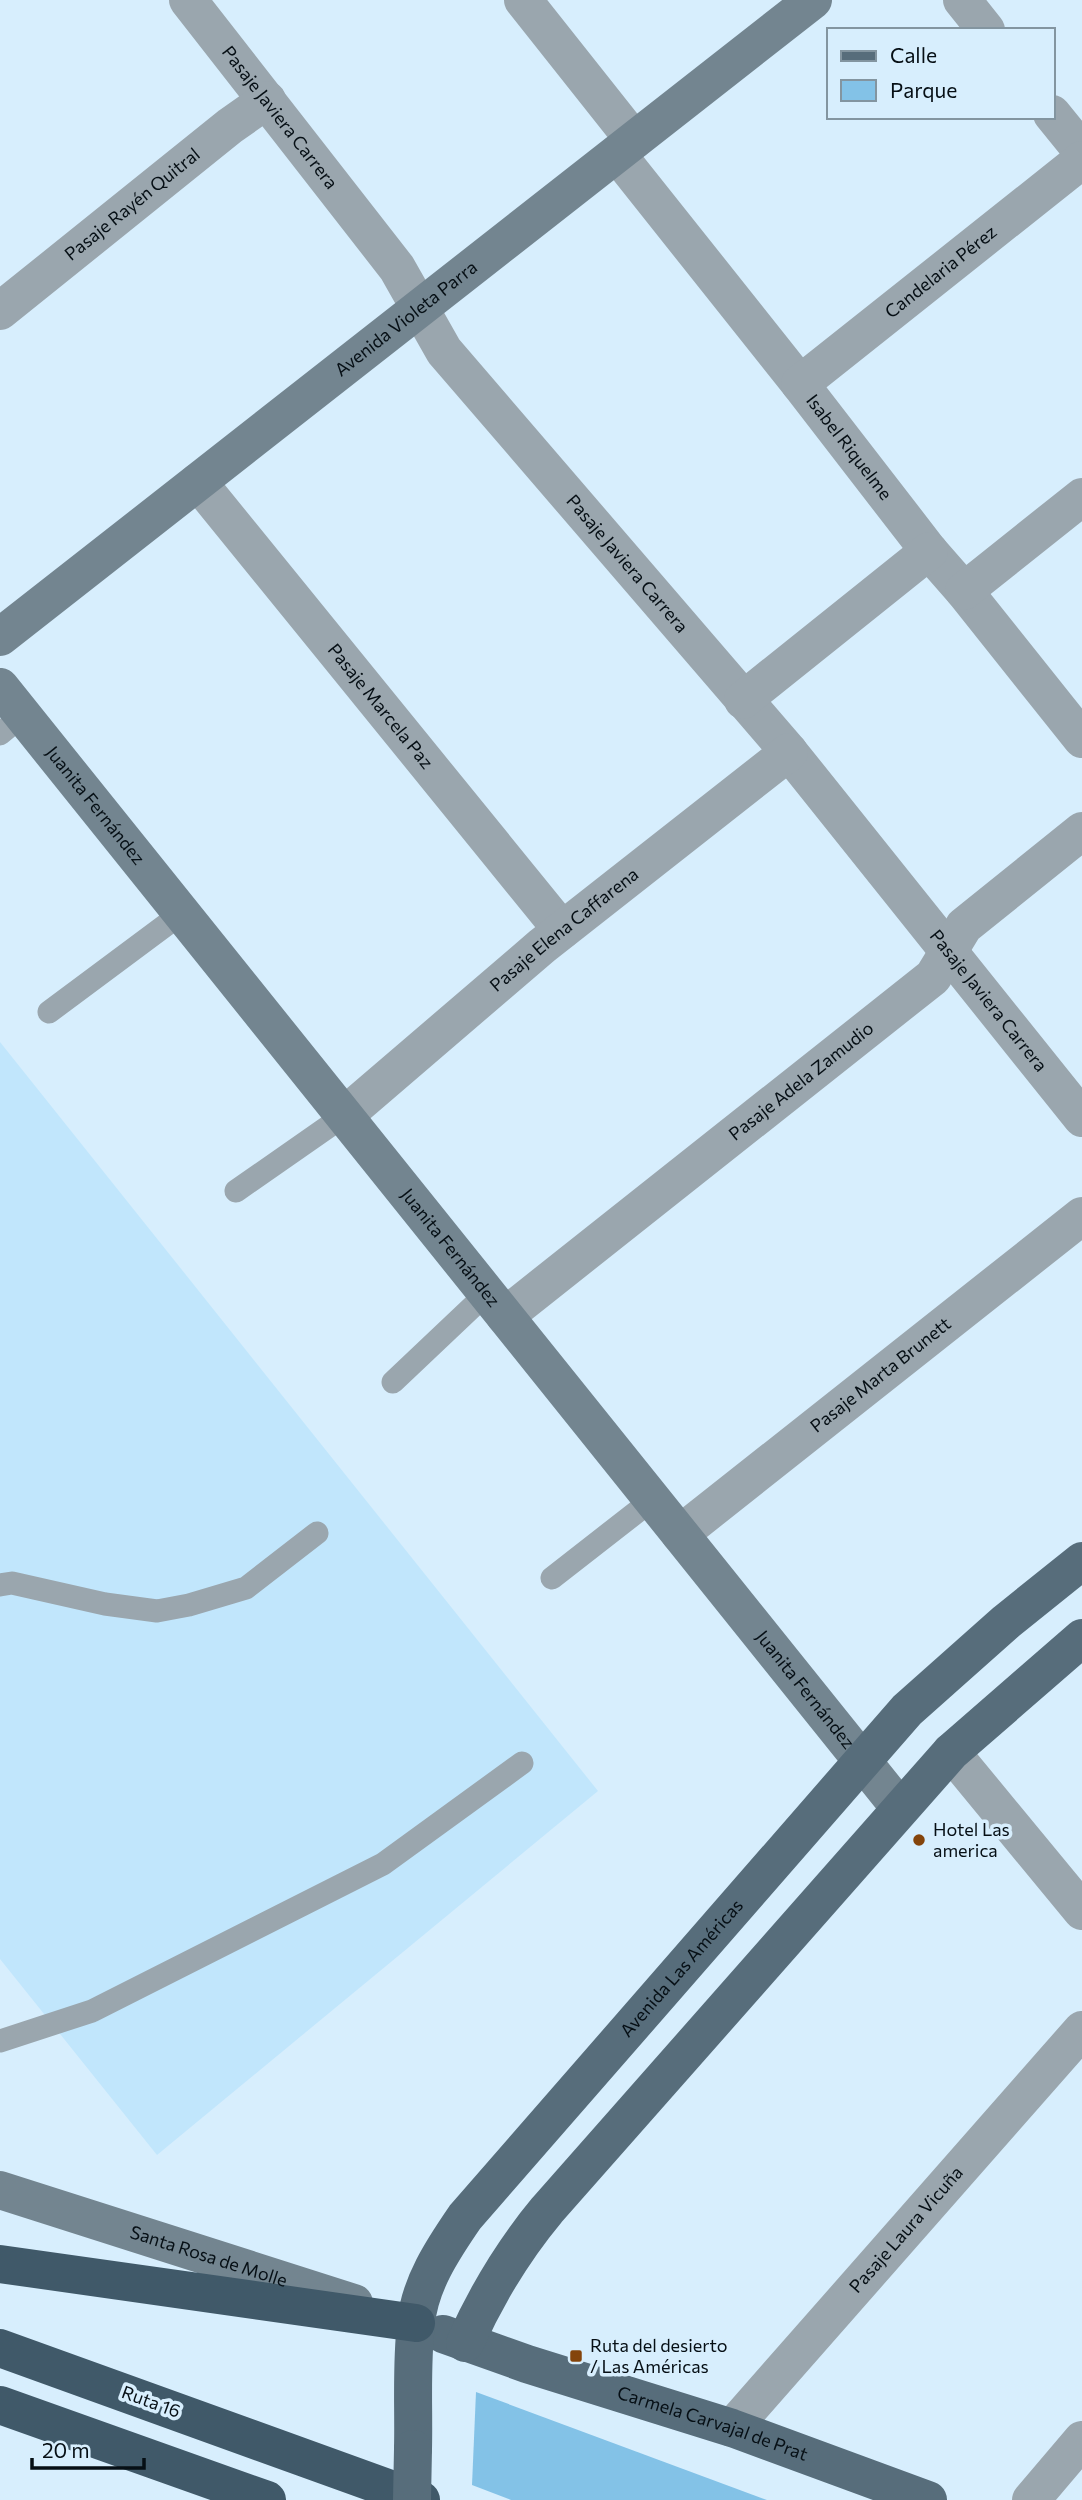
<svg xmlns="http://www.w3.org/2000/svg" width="1082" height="2500" font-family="Commissioner,sans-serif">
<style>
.built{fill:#c1e6fc}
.green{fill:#83c2e7}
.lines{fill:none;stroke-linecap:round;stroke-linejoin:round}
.lane{stroke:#9aa6ae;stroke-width:23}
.street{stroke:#9aa6ae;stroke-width:38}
.secondary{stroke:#738590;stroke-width:38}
.primary{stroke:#576d7b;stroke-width:38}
.highway{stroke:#405969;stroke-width:38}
.primary-bridge{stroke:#576d7b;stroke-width:38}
.poi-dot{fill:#84440b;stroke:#d7eefd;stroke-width:2.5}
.labels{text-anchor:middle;stroke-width:7;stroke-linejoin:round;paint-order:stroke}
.street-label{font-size:18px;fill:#060f15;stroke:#d7eefd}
.poi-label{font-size:18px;fill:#060f15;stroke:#d7eefd;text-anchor:start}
</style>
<rect width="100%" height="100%" fill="#d7eefd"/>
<path class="built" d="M0,1042L598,1791L157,2155L0,1959Z"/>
<path class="green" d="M476,2392L767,2500H511L472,2485Z"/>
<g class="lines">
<path class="lane" d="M0,734L23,715
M49,1012L182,913
M236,1191L345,1115
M393,1382L487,1293
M552,1578L652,1500
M0,1585L12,1583L105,1604L157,1611L189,1605L246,1588L317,1533
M0,2041L92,2011L383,1864L522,1763"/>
<g class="street">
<path id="s1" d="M188,0L397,268L444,351L789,752L1082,1118"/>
<path d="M523,0L634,140"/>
<path d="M962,0L986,30"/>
<path d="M1052,114L1082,151"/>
<path id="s2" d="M617,154L800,384L929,551L964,591L1082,739"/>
<path id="s3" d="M0,311L230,126L267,100"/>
<path id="s4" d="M800,384L1082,160"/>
<path id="s5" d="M198,482L562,930"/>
<path d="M964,591L1082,497"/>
<path d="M743,700L929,551"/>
<path id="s6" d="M345,1115L542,946L789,752"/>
<path id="s7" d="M505,1316L933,977L964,926L1082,831"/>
<path id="s8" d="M680,1534L1082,1216"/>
<path d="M951,1752L1082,1911"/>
<path id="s9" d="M732,2428L1082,2030"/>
<path d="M1031,2500L1082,2440"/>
</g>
<g class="secondary">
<path id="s10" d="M0,637L813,0"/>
<path id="s11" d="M0,687L900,1808"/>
<path id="s12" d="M0,2190L354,2303"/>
</g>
<g class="primary">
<path id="s13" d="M443,2334L527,2364L732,2428L928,2500"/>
<path d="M465,2343C487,2294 512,2252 547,2210L951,1752L1082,1638"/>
<path id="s14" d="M413,2449C414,2408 411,2365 416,2324C419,2285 443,2249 465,2217L907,1710L1006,1622L1082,1561"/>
</g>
<path class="highway" d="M0,2264L416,2323
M0,2348L421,2500
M0,2405L267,2500"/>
<path class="primary-bridge" d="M412,2500L413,2449"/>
</g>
<g class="poi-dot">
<circle cx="919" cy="1840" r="7"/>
<rect x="569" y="2349" width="14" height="14" rx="3.5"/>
</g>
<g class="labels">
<g class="street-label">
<text dy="6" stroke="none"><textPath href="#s1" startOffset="149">Pasaje Javiera Carrera</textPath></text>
<text dy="6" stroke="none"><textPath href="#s3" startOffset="170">Pasaje Rayén Quitral</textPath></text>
<text dy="6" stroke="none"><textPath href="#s4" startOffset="180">Candelaria Pérez</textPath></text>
<text dy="6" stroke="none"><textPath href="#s10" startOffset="516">Avenida Violeta Parra</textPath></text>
<text dy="6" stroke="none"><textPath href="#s2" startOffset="374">Isabel Riquelme</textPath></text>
<text dy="6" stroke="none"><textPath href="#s1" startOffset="716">Pasaje Javiera Carrera</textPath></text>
<text dy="6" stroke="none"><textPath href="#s5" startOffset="289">Pasaje Marcela Paz</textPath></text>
<text dy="6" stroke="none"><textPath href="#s11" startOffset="152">Juanita Fernández</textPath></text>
<text dy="6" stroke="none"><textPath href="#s6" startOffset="287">Pasaje Elena Caffarena</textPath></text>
<text dy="6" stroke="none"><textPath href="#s1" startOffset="1283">Pasaje Javiera Carrera</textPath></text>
<text dy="6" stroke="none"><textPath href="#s7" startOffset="378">Pasaje Adela Zamudio</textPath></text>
<text dy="6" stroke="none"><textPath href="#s11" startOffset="719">Juanita Fernández</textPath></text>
<text dy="6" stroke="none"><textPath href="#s8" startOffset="256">Pasaje Marta Brunett</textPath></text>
<text dy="6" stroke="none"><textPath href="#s11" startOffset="1286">Juanita Fernández</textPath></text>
<text dy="6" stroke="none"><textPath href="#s14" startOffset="574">Avenida Las Américas</textPath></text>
<text dy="6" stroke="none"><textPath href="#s9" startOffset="264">Pasaje Laura Vicuña</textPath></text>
<text dy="6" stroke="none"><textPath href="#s12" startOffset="219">Santa Rosa de Molle</textPath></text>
<text transform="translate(151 2402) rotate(20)" y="6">Ruta 16</text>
<text dy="6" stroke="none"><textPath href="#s13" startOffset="284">Carmela Carvajal de Prat</textPath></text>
</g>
<g class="poi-label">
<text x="933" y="1836">Hotel Las<tspan x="933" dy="21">america</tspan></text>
<text x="590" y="2352">Ruta del desierto<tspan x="590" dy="21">/ Las Américas</tspan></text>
</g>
</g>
<rect x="827" y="28" width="228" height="91" fill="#d7eefd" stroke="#8395a0" stroke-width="2"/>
<rect x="841" y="51" width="35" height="10" fill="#576d7b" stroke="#8395a0" stroke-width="2"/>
<text x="890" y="63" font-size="21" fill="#060f15">Calle</text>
<rect x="841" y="80" width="35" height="21" fill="#83c2e7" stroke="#8395a0" stroke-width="2"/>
<text x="890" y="98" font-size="21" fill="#060f15">Parque</text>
<path d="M32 2458v10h112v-10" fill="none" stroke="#060f15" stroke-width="3.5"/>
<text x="42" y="2458" font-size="21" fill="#060f15" stroke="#d7eefd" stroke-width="5" paint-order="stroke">20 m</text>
</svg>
